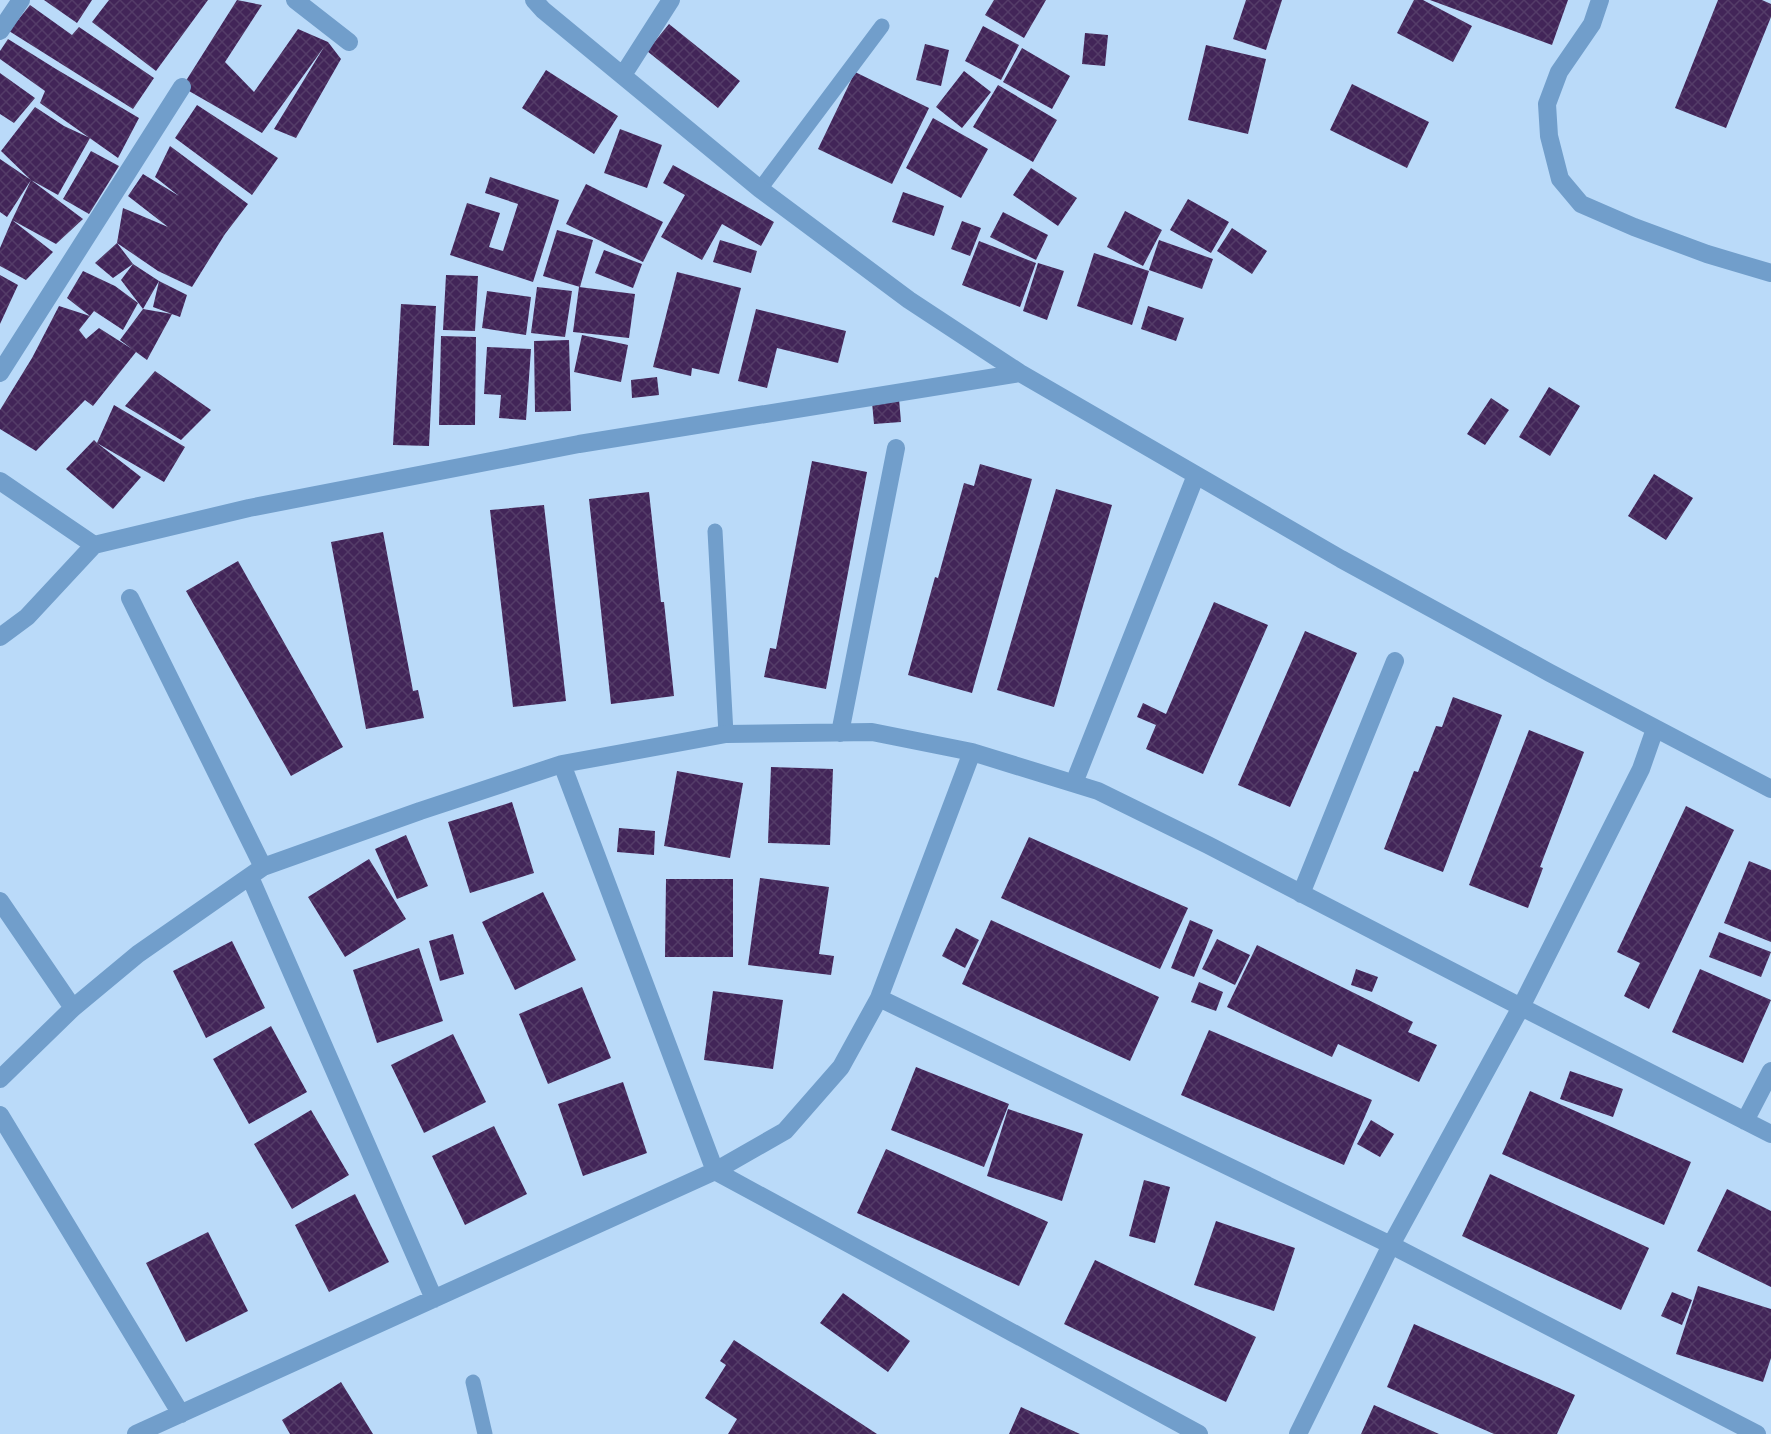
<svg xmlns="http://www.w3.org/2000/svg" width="1771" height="1434" font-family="Mulish,sans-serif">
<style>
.building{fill:url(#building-cross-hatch)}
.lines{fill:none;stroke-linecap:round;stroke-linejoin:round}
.lane{stroke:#719ecb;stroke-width:15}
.street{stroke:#719ecb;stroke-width:18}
</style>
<defs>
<pattern id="building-cross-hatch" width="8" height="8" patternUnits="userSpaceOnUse" patternTransform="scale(1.5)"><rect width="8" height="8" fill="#422558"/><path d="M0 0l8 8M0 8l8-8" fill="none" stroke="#543c68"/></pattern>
</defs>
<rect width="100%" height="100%" fill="#badaf9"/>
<path class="building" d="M44,0H92L77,23Z
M109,0H208L156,71L92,22Z
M237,0L262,5L225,62L254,92L298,29L328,42L341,59L296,138L274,129L324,47L262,133L182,87Z
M994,0H1046L1024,38L985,15Z
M1246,0H1282L1266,50L1233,39Z
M1414,0H1423L1472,26L1453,62L1397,33Z
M1430,0H1568L1552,45Z
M1718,0H1762L1771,4V17L1726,128L1675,108Z
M30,5L72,35L79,27L154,78L133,109L9,31Z
M669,24L740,81L718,108L647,51Z
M983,26L1019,45L1001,80L965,61Z
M1085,33L1108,35L1105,66L1082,64Z
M8,39L56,69L139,118L118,158L40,103L45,91L0,59V51Z
M925,44L949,50L941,86L916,80Z
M1206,45L1266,59L1248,134L1188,120Z
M1022,48L1070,76L1052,109L1003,82Z
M546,70L618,116L594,154L522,108Z
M964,71L991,92L962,128L936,107Z
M855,72L929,108L892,184L818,149Z
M0,73L35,98L14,123L0,114Z
M1352,84L1429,122L1407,168L1330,130Z
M998,85L1057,120L1033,162L973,127Z
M197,105L278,158L252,195L175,138Z
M35,107L64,126L90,138L58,195L31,180L83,219L56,244L12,220L53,252L26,280L0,266V248L12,220L31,180L7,217L0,212V159L31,180L1,151Z
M933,118L988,149L961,198L906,168Z
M620,129L662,145L647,188L604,173Z
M170,146L248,204L225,234L192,287L158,271L117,243L133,264L159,281L187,295L180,317L153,307L159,281L143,309L121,280L133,264L113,278L95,263L117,243L123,208L168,227L128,196L143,174L179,196L155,177Z
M91,151L119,166L89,214L63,199Z
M673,165L774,222L761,246L722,224L702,260L661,237L685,195L663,183Z
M1031,168L1077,198L1058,226L1013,195Z
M490,177L559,200L533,282L450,255L467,203L500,213L489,247L503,251L518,204L485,193Z
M586,184L663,222L643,262L566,224Z
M903,192L944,206L934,236L892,222Z
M1188,199L1229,222L1211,253L1170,230Z
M1125,211L1162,230L1143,266L1107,247Z
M1003,212L1048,235L1036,260L990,237Z
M962,221L981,228L970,256L951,249Z
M1232,228L1267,251L1252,274L1217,251Z
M557,230L593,240L580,287L543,276Z
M720,240L757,251L751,273L713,262Z
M1159,240L1213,259L1202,289L1149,270Z
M979,241L1036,263L1020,307L962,285Z
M604,250L642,264L633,288L595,273Z
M1094,253L1149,271L1132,325L1077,306Z
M1038,263L1064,271L1047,320L1023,311Z
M83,271L115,286L138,303L123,330L94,311L90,316L67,298Z
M677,272L741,288L719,374L692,368L691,376L653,367Z
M0,275L18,285L0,324Z
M446,275L478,276L475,331L443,330Z
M537,287L572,291L565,337L531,333Z
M579,287L635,294L629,338L573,332Z
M487,291L531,297L526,335L482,328Z
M401,304L436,306L429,446L393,445Z
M59,306L90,316L79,330L86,339L99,328L132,349L120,340L143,309L172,314L147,360L136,352L93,406L85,400L36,451L0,429V410L32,358Z
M1148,306L1184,318L1176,341L1141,329Z
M756,309L846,331L838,363L777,348L767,388L738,381Z
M582,335L628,345L621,382L574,372Z
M441,336L476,337L475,425H439Z
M569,340L571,411L535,412L534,341Z
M487,347L531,349L526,420L499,418L501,395L484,394Z
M155,371L211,410L181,440L125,406Z
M657,377L659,395L632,398L631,380Z
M1549,387L1580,406L1550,456L1519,437Z
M1491,398L1509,410L1485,445L1467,434Z
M899,399L901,422L874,424L872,402Z
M114,405L185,447L164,482L97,443L141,477L113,509L66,469L94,440L97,443Z
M812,461L867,472L826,689L764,677L770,648L776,649Z
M980,464L1032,479L972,693L908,675L935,577L938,578L964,483L974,486Z
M1654,474L1693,498L1666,540L1628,516Z
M1056,489L1112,505L1054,707L997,690Z
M649,492L661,602H664L674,696L611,704L589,499Z
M544,505L566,701L513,707L490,510Z
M383,532L413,691L418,690L424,718L366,729L331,542Z
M238,561L343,747L291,776L186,591Z
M1214,602L1268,625L1203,774L1146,749L1156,725L1137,717L1143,703L1166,714Z
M1305,631L1357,653L1290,807L1238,785Z
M1453,697L1502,715L1443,872L1384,849L1414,771L1418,772L1436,726L1442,727Z
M1529,730L1584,752L1540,867L1543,868L1528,908L1469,885Z
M771,767L833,769L830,845L768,843Z
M677,771L743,783L730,858L664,846Z
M512,802L534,873L470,893L448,822Z
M1686,806L1734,830L1649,1009L1624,996L1640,963L1617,952Z
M619,828L655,831L654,855L617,852Z
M406,835L428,886L397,899L375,849Z
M1029,837L1188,908L1160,969L1001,898Z
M369,859L406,919L345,957L308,897Z
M1749,861L1771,870V942L1724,923Z
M760,878L829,887L819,954L834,956L831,975L748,965Z
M666,879H733V957H665Z
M543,892L576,960L515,990L482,922Z
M991,920L1159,997L1130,1061L962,984Z
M1190,920L1213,930L1194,977L1171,968Z
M956,928L979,940L965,968L942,956Z
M1719,932L1771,952L1761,977L1709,957Z
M453,934L464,974L440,981L429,941Z
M1217,939L1250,955L1235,985L1202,969Z
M232,941L265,1008L206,1038L173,971Z
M1257,945L1413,1022L1408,1032L1437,1045L1419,1082L1338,1044L1332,1057L1227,1007Z
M419,948L443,1021L377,1043L353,970Z
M1356,969L1378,977L1372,992L1351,985Z
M1700,969L1771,1000L1743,1063L1672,1032Z
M1199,982L1223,992L1216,1011L1191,1002Z
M582,987L611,1058L548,1084L519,1014Z
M713,991L783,1000L773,1069L704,1060Z
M271,1026L307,1092L249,1124L213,1059Z
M1209,1030L1372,1100L1344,1165L1181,1095Z
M453,1034L486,1102L424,1133L391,1065Z
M916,1067L1009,1104L984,1167L891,1130Z
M1570,1071L1623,1089L1613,1117L1560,1099Z
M623,1082L647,1153L583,1176L558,1104Z
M1530,1091L1691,1162L1664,1225L1502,1154Z
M1008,1109L1083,1134L1062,1201L987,1176Z
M311,1110L349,1175L292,1209L254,1144Z
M1371,1120L1394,1134L1380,1157L1357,1144Z
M494,1126L527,1194L465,1225L432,1156Z
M886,1149L1048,1222L1019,1286L857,1213Z
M1490,1174L1649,1248L1621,1310L1462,1236Z
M1144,1180L1170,1187L1155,1243L1129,1236Z
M1727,1189L1771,1211V1287L1697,1251Z
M355,1194L389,1262L329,1292L295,1225Z
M1216,1221L1295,1248L1274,1311L1194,1285Z
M208,1232L248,1311L186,1342L146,1263Z
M1095,1260L1256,1337L1226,1402L1064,1324Z
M1698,1286L1771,1309V1358L1763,1382L1676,1354Z
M1672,1292L1692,1300L1682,1325L1661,1316Z
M843,1293L910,1341L888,1372L820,1323Z
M1414,1324L1575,1395L1557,1434H1494L1387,1387Z
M734,1340L877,1434H728L737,1419L705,1398L726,1365L720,1361Z
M341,1382L373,1434H290L282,1420Z
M1374,1405L1439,1434H1361Z
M1021,1407L1080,1434H1009Z"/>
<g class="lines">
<path class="lane" d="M760,189L882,26
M715,531L726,734
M473,1382L485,1434"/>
<path class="street" d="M295,0L349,42
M534,0L543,10L760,189L909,300L1020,373L1341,559L1550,673L1771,789
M1600,0L1592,24L1559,72L1547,104L1549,136L1560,179L1581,204L1634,227L1707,254L1771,273
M0,31L21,0
M623,75L671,0
M0,373L182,87
M0,481L94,545
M130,598L263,867
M0,637L27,617L94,545L249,508L579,444L1020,373
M840,733L896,448
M562,764L715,1171L1199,1434
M1074,783L1196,475
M250,877L434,1299
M1301,894L1395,661
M0,901L73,1008
M879,998L1391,1245L1757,1434
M0,1079L73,1008L138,954L263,867L420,811L562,764L726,734L872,732L972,752L1098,791L1208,845L1521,1007L1771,1134
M0,1115L181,1414
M1745,1121L1771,1071
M136,1434L715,1171L785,1131L841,1067L879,998L972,752
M1298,1434L1391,1245L1521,1007L1641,769L1655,729"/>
</g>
</svg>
